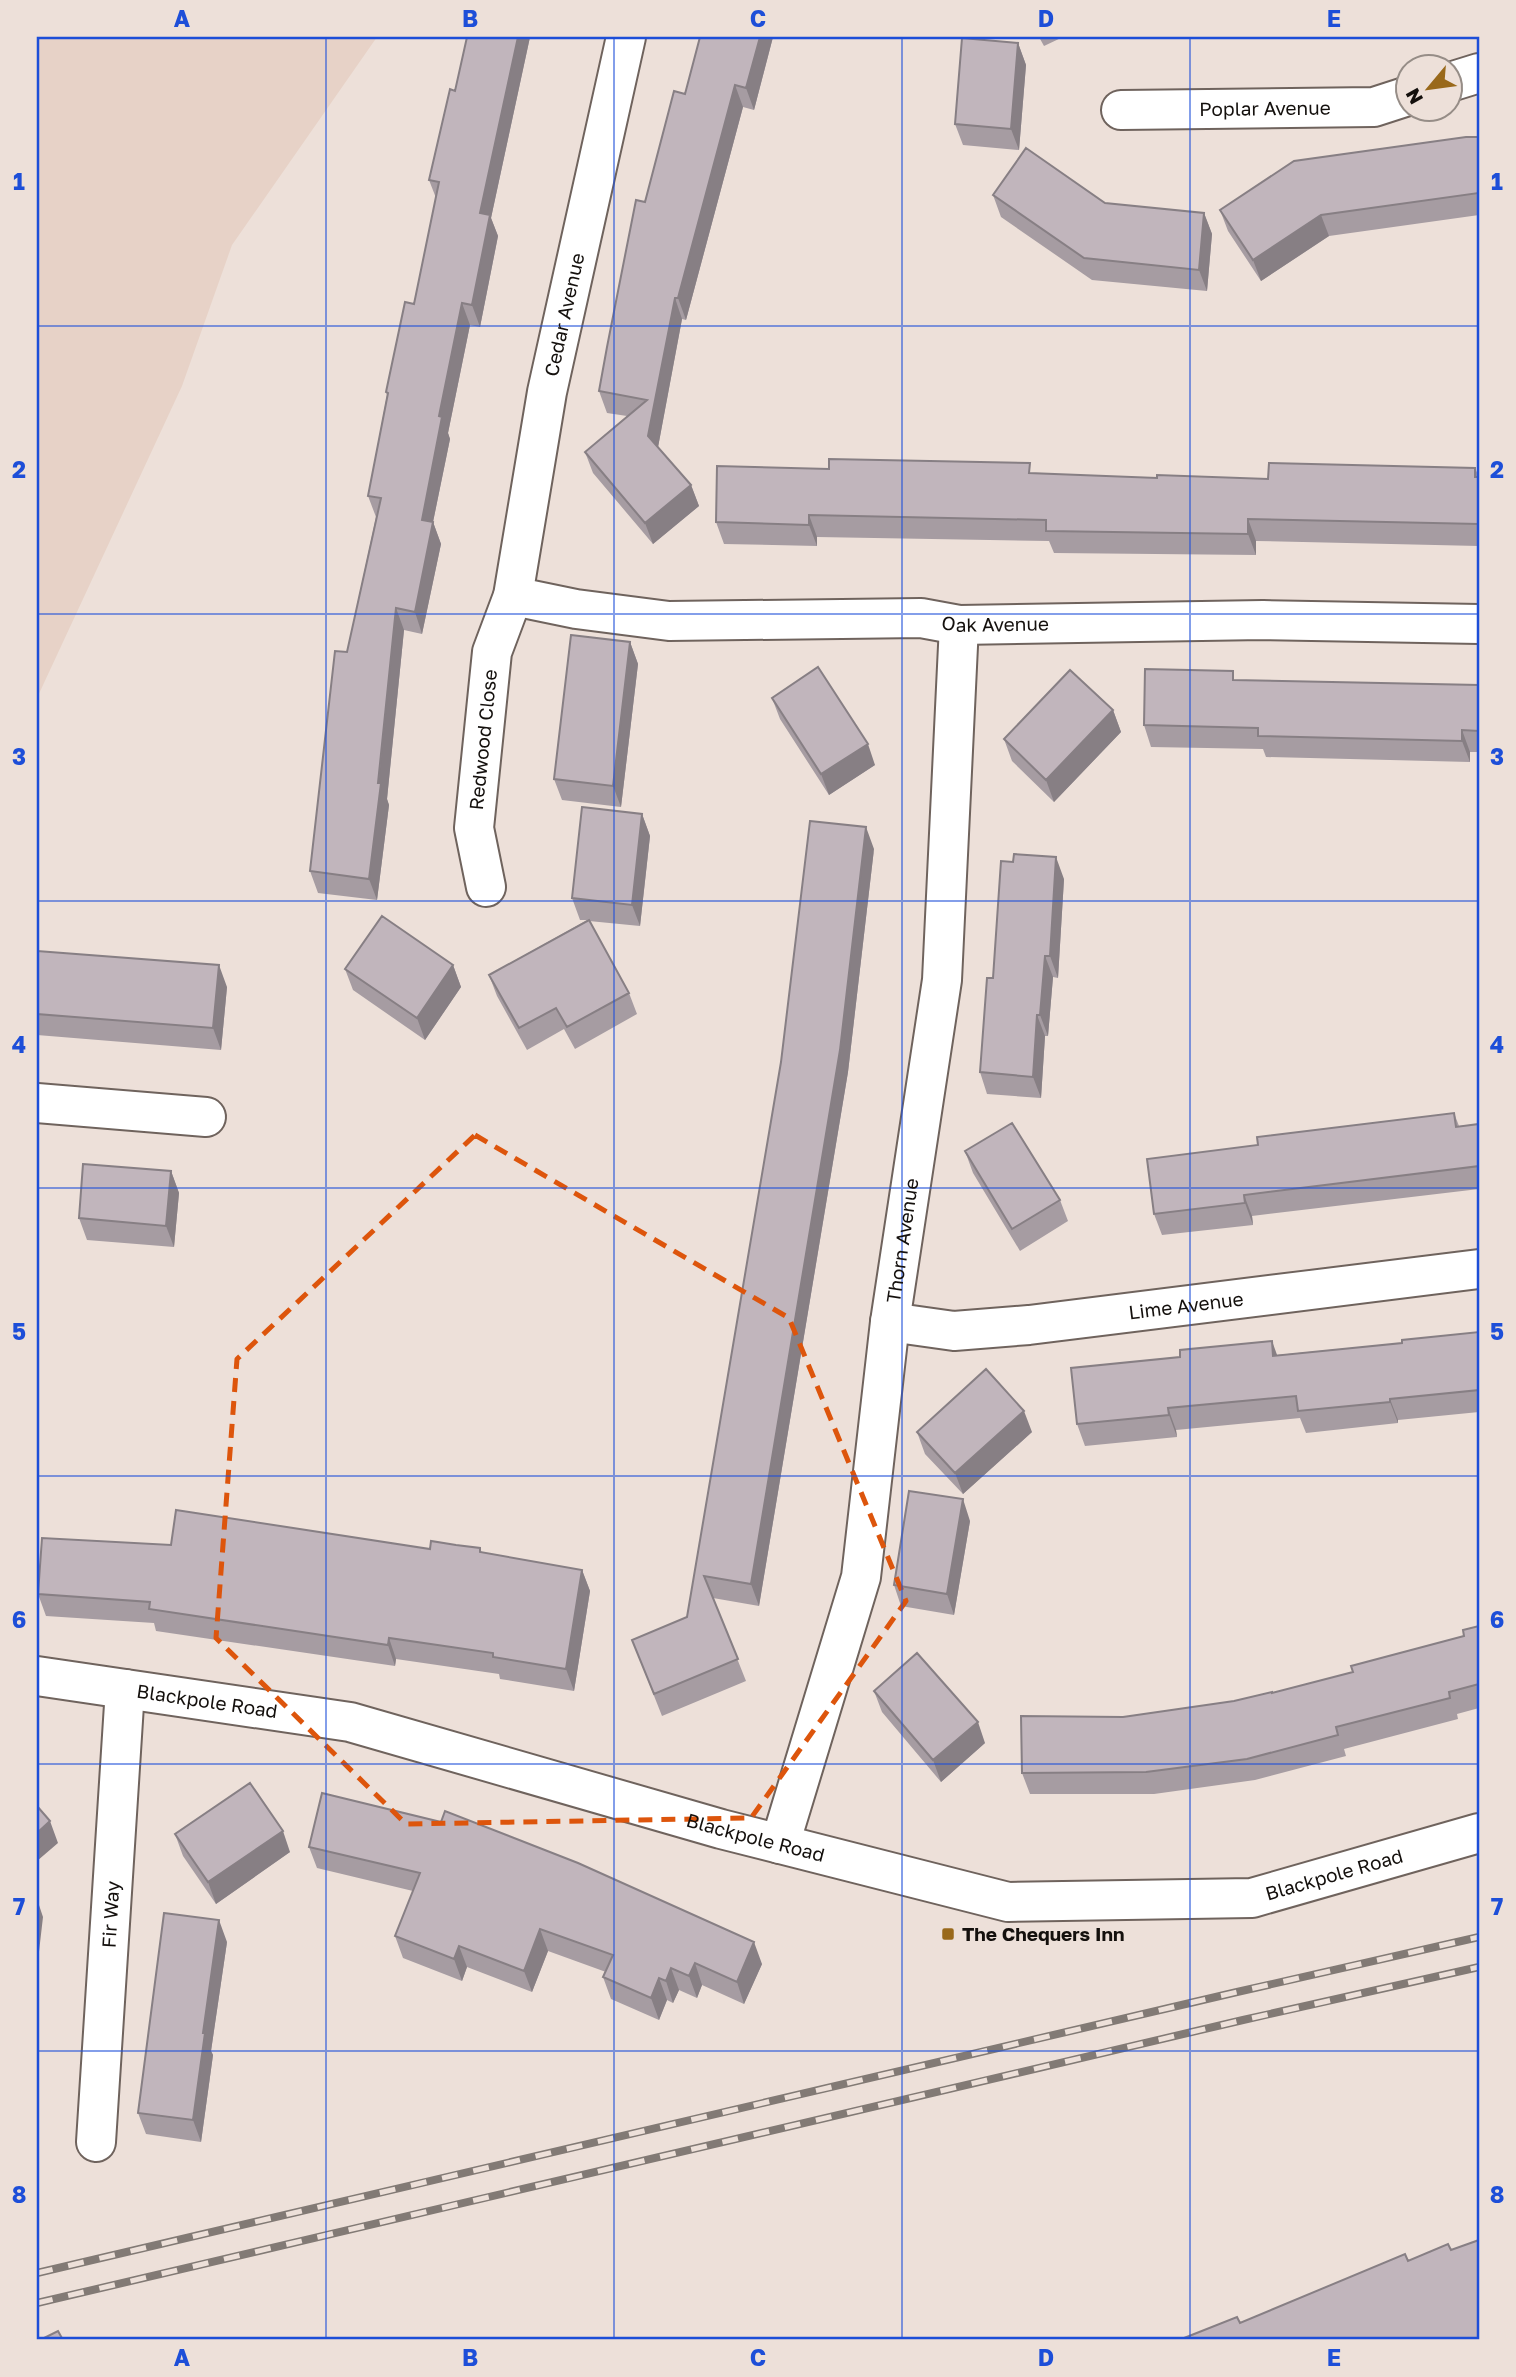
<svg xmlns="http://www.w3.org/2000/svg" width="1516" height="2377" font-family="'Golos Text',sans-serif">
<style>
.built{fill:#e7d2c7}
.lines{fill:none;stroke-linecap:round;stroke-linejoin:round}
.minor-casing{stroke:#6f635d;stroke-width:42}
.secondary-casing{stroke:#6f635d;stroke-width:42}
.minor{stroke:#fff;stroke-width:38}
.secondary{stroke:#fff;stroke-width:38}
.rail-casing{stroke:#827a75;stroke-width:8}
.rail{stroke:#ede0d9;stroke-width:5;stroke-dasharray:16;stroke-linecap:butt}
.wall{fill:#a69ca2}
.shaded-wall{fill:#877f84}
.building{fill:#c1b5bc;stroke:#877f84;stroke-width:2}
.marked{fill:none;stroke:#dd550c;stroke-width:5;stroke-dasharray:14 9;stroke-linejoin:round}
.grid{fill:none;stroke:#1d4ed8;stroke-width:2;stroke-opacity:0.55}
.poi-dot{fill:#99691b;stroke:#ede0d9;stroke-width:2.5}
.labels{text-anchor:middle;stroke-width:6;stroke-linejoin:round;paint-order:stroke}
.street-label{font-size:19px;fill:#14100d;stroke:#ede0d9}
.poi-label{font-size:19px;font-weight:bold;fill:#14100d;stroke:#ede0d9;text-anchor:start}
.neatline{fill:none;stroke:#1d4ed8;stroke-width:2.5}
.grid-label{font-size:23px;text-anchor:middle;font-weight:bold;fill:#1d4ed8}
</style>
<rect width="100%" height="100%" fill="#ede0d9"/>
<path class="built" d="M37,37H377L232,245L182,386L37,698Z"/>
<g class="lines">
<defs>
<g id="minor">
<path d="M1450,82L1479,73"/>
<path id="s1" d="M1121,110L1374,107L1408,96"/>
<path id="s2" d="M513,596L576,609L669,621L921,618L959,625L1263,620L1479,624"/>
<path id="s3" d="M486,887L474,828L492,652L513,596L547,392L626,37"/>
<path d="M37,1103L206,1117"/>
<path id="s4" d="M890,1322L954,1331L1029,1325L1479,1269"/>
<path id="s5" d="M780,1844L861,1577L890,1322L942,980L959,625"/>
<path id="s6" d="M96,2142L125,1689"/>
</g>
<g id="secondary">
<path id="s7" d="M37,1676L350,1722L721,1829L1008,1902L1252,1898L1479,1833"/>
</g>
</defs>
<use href="#minor" class="minor-casing"/>
<use href="#secondary" class="secondary-casing"/>
<use href="#minor" class="minor"/>
<use href="#secondary" class="secondary"/>
<defs>
<path id="rail" d="M37,2273L1237,1992L1479,1937
M37,2303L1243,2020L1479,1967"/>
</defs>
<use href="#rail" class="rail-casing"/>
<use href="#rail" class="rail"/>
</g>
<path class="wall" d="M467,37H530L491,218L498,236L480,327L470,325L448,433L450,439L433,522L441,544L422,634L404,630L387,799L389,805L377,900L318,893L310,871L347,652L376,517L368,496L387,395L386,392L414,304L436,198L429,180L455,91Z
M700,37H773L754,110L743,107L686,320L682,319L658,447L691,485L699,506L653,544L593,473L585,452L627,416L607,413L599,391L645,202L685,94Z
M1039,37H1063L1044,46Z
M1018,43L1026,65L1019,150L963,145L955,124Z
M1479,137V215L1329,236L1261,281L1228,231L1220,210Z
M993,195L1105,203L1204,213L1212,234L1207,291L1092,280L1001,217Z
M1475,468L1479,477V546L1256,541V555L1054,553L1049,541L817,537V546L724,544L716,522L829,469L1033,473L1157,478L1268,479Z
M630,642L638,664L621,807L562,800L554,779Z
M1236,680L1479,685V752H1470V762L1266,757L1263,749L1151,747L1144,725Z
M772,698L875,765L829,795L780,719Z
M1113,710L1121,732L1054,802L1012,761L1004,739Z
M642,814L650,836L640,926L589,921L629,993L637,1014L575,1049L564,1029L527,1050L497,996L489,975L587,920H580L572,898Z
M874,849L848,1072L759,1606L713,1598L746,1681L662,1716L632,1640L687,1617Z
M1064,879L1058,978L1053,977L1048,1036H1045L1041,1098L987,1094L980,1072L993,978Z
M37,951L227,987L221,1050L37,1035Z
M453,965L461,987L425,1040L353,990L345,969Z
M1454,1113L1459,1126L1479,1124V1189L1252,1216L1253,1225L1162,1235L1154,1214L1258,1145Z
M965,1151L1060,1200L1068,1221L1020,1251L973,1173Z
M171,1171L179,1193L174,1247L87,1240L79,1218Z
M1479,1332V1412L1398,1420V1423L1306,1433L1300,1418L1176,1430L1177,1437L1085,1446L1077,1424L1277,1355L1402,1343Z
M917,1432H1032L963,1494L925,1454Z
M970,1521L954,1615L901,1606L894,1585Z
M171,1545L430,1549L480,1548L482,1553L582,1570L590,1591L574,1691L500,1679L499,1674L396,1659L395,1666L156,1631L154,1623L46,1616L38,1594Z
M1479,1626V1708L1457,1714L1458,1719L1344,1749L1346,1756L1255,1780L1154,1794H1030L1022,1773L1123,1717L1234,1701L1273,1693L1353,1672L1464,1636Z
M874,1691L985,1743L941,1782L882,1712Z
M322,1793L762,1964L744,2004L702,1985L697,1998L679,1990L673,2003L667,2000L659,2020L611,1999L603,1977L606,1972L548,1951L532,1992L467,1967L462,1981L403,1958L395,1936L413,1891L317,1868L309,1847Z
M175,1834L290,1852L216,1904L183,1856Z
M227,1942L211,2051L213,2055L201,2142L146,2134L138,2113Z"/>
<path class="shaded-wall" d="M518,37H530L491,218L498,236L480,327L472,305L480,213Z
M760,37H773L754,110L746,88Z
M1018,43L1026,65L1019,150L1011,129Z
M735,85L743,107L686,320L678,298Z
M1204,213L1212,234L1207,291L1199,270Z
M1321,215L1329,236L1261,281L1253,260Z
M675,298L682,319L656,458L648,436Z
M462,303L470,325L448,433L450,439L433,522L441,544L422,634L415,612L422,520L439,416Z
M691,485L699,506L653,544L645,523Z
M809,515L817,537V546L809,525Z
M1248,519L1256,541V555L1248,534Z
M396,608L404,630L387,799L389,805L377,900L369,879Z
M630,642L638,664L621,807L613,786Z
M1113,710L1121,732L1054,802L1046,780Z
M1462,730L1470,752V762L1462,741Z
M868,744L875,765L829,795L821,774Z
M642,814L650,836L640,926L632,905Z
M866,827L874,849L848,1072L759,1606L751,1584Z
M1056,857L1064,879L1058,978L1050,956Z
M1045,956L1053,977L1048,1036L1040,1015Z
M219,965L227,987L221,1050L213,1028Z
M453,965L461,987L425,1040L417,1018Z
M1037,1015L1045,1036L1041,1098L1033,1077Z
M171,1171L179,1193L174,1247L166,1226Z
M1244,1195L1252,1216L1253,1225L1245,1203Z
M1272,1341L1280,1363L1273,1356Z
M1390,1399L1398,1420V1423L1390,1402Z
M1168,1408L1176,1430L1177,1437L1169,1415Z
M1024,1411L1032,1432L963,1494L955,1473Z
M963,1499L970,1521L954,1615L947,1594Z
M582,1570L590,1591L574,1691L566,1669Z
M389,1638L396,1659L395,1666L388,1645Z
M978,1722L985,1743L941,1782L933,1760Z
M50,1821L58,1843L37,1861V1833Z
M283,1831L290,1852L216,1904L208,1882Z
M37,1899L43,1917L37,1969Z
M219,1920L227,1942L211,2051L213,2055L201,2142L193,2120L203,2033Z
M540,1929L548,1951L532,1992L524,1971Z
M754,1942L762,1964L744,2004L737,1982Z
M459,1946L467,1967L462,1981L454,1959Z
M695,1963L702,1985L697,1998L689,1976Z
M671,1968L679,1990L673,2003L666,1981Z
M659,1978L667,2000L659,2020L651,1998Z"/>
<path class="building" d="M467,37H518L480,213L490,215L472,305L462,303L439,416L442,417L422,520L433,522L415,612L396,608L378,783H381L369,879L310,871L335,651L347,652L381,498L368,496L388,393L386,392L405,302L414,304L439,182L429,180L450,89L455,91Z
M700,37H760L746,88L735,85L678,298H675L648,436L691,485L645,523L585,452L647,400L599,391L607,347L636,200L645,202L674,91L685,94Z
M962,38L1018,43L1011,129L955,124Z
M1466,137H1479V193L1321,215L1253,260L1220,210L1294,161Z
M1026,148L1105,203L1204,213L1199,270L1084,258L993,195Z
M829,459L1030,463L1029,473L1157,478V475L1268,479L1269,463L1475,468V477H1479V524L1248,519V534L1046,531V520L809,515V525L716,522L717,466L829,469Z
M571,635L630,642L613,786L554,779Z
M818,667L868,744L821,774L772,698Z
M1145,669L1233,671V680L1479,685V731L1462,730V741L1258,736V728L1144,725Z
M1070,670L1113,710L1046,780L1004,739Z
M582,807L642,814L632,905L572,898Z
M810,821L866,827L840,1050L751,1584L704,1576L738,1659L654,1694L632,1640L687,1617L781,1062Z
M1014,854L1056,857L1050,956H1045L1040,1015H1037L1033,1077L980,1072L987,978H993L1001,861L1013,862Z
M382,916L453,965L417,1018L345,969Z
M589,920L629,993L567,1027L556,1008L519,1028L489,975Z
M37,951L219,965L213,1028L37,1014Z
M1454,1113L1456,1127L1479,1124V1166L1244,1195L1245,1203L1154,1214L1147,1159L1258,1145L1257,1137Z
M1012,1123L1060,1200L1012,1229L965,1151Z
M83,1164L171,1171L166,1226L79,1218Z
M1479,1332V1390L1390,1399V1402L1298,1411L1296,1396L1168,1408L1169,1415L1077,1424L1071,1368L1180,1357V1350L1272,1341L1273,1356L1402,1343V1340Z
M986,1369L1024,1411L955,1473L917,1432Z
M909,1491L963,1499L947,1594L894,1585Z
M176,1510L430,1549L431,1541L456,1545L480,1548V1552L582,1570L566,1669L493,1657V1653L389,1638L388,1645L149,1609L150,1602L38,1594L42,1538L171,1545Z
M1479,1626V1684L1449,1692L1450,1698L1336,1727L1338,1735L1247,1759L1146,1772L1022,1773L1021,1716L1123,1717L1234,1701L1272,1692V1693L1353,1672L1351,1666L1464,1636L1463,1630Z
M917,1653L978,1722L933,1760L874,1691Z
M250,1783L283,1831L208,1882L175,1834Z
M322,1793L441,1822L445,1811L578,1863L754,1942L737,1982L695,1963L689,1976L671,1968L666,1981L659,1978L651,1998L603,1977L613,1955L540,1929L524,1971L459,1946L454,1959L395,1936L420,1873L309,1847Z
M37,1806L50,1821L37,1833Z
M164,1913L219,1920L203,2033H205L193,2120L138,2113Z
M1479,2240V2340H1179L1237,2317L1240,2323L1405,2254L1408,2261L1448,2244L1451,2250Z
M58,2331L63,2340H40Z"/>
<path class="marked" d="M475,1135L789,1318L906,1601L751,1818L406,1824L216,1638L237,1359Z"/>
<path class="grid" d="M326,37V2340M614,37V2340M902,37V2340M1190,37V2340M37,326H1479M37,614H1479M37,901H1479M37,1188H1479M37,1476H1479M37,1764H1479M37,2051H1479"/>
<rect class="poi-dot" x="941" y="1927" width="14" height="14" rx="3.5"/>
<g class="labels">
<g class="street-label">
<text dy="7" stroke="none"><textPath href="#s1" startOffset="144">Poplar Avenue</textPath></text>
<text dy="7" stroke="none"><textPath href="#s3" startOffset="583">Cedar Avenue</textPath></text>
<text dy="7" stroke="none"><textPath href="#s2" startOffset="485">Oak Avenue</textPath></text>
<text dy="7" stroke="none"><textPath href="#s3" startOffset="149">Redwood Close</textPath></text>
<text dy="7" stroke="none"><textPath href="#s5" startOffset="618">Thorn Avenue</textPath></text>
<text dy="7" stroke="none"><textPath href="#s4" startOffset="298">Lime Avenue</textPath></text>
<text dy="7" stroke="none"><textPath href="#s7" startOffset="172">Blackpole Road</textPath></text>
<text dy="7" stroke="none"><textPath href="#s7" startOffset="738">Blackpole Road</textPath></text>
<text dy="7" stroke="none"><textPath href="#s7" startOffset="1328">Blackpole Road</textPath></text>
<text dy="7" stroke="none"><textPath href="#s6" startOffset="228">Fir Way</textPath></text>
</g>
<g class="poi-label">
<text x="962" y="1941">The Chequers Inn</text>
</g>
</g>
<rect width="1516" height="2377" fill="none" stroke="#ede0d9" stroke-width="77"/>
<g transform="translate(1429 88) rotate(241)"><circle r="33" fill="#ede0d9" stroke="#968d87" stroke-width="2"/>
<path d="M0-5L12 26L0 18L-12 26Z" fill="#99691b"/>
<text y="-10" font-size="19" font-weight="bold" text-anchor="middle" fill="#14100d">N</text>
</g>
<rect x="38" y="38" width="1440" height="2300" class="neatline"/>
<g class="grid-label">
<text x="182" y="27">A</text>
<text x="470" y="27">B</text>
<text x="758" y="27">C</text>
<text x="1046" y="27">D</text>
<text x="1334" y="27">E</text>
<text x="19" y="190">1</text>
<text x="1497" y="190">1</text>
<text x="19" y="478">2</text>
<text x="1497" y="478">2</text>
<text x="19" y="765">3</text>
<text x="1497" y="765">3</text>
<text x="19" y="1053">4</text>
<text x="1497" y="1053">4</text>
<text x="19" y="1340">5</text>
<text x="1497" y="1340">5</text>
<text x="19" y="1628">6</text>
<text x="1497" y="1628">6</text>
<text x="19" y="1915">7</text>
<text x="1497" y="1915">7</text>
<text x="19" y="2203">8</text>
<text x="1497" y="2203">8</text>
<text x="182" y="2366">A</text>
<text x="470" y="2366">B</text>
<text x="758" y="2366">C</text>
<text x="1046" y="2366">D</text>
<text x="1334" y="2366">E</text>
</g>
</svg>
